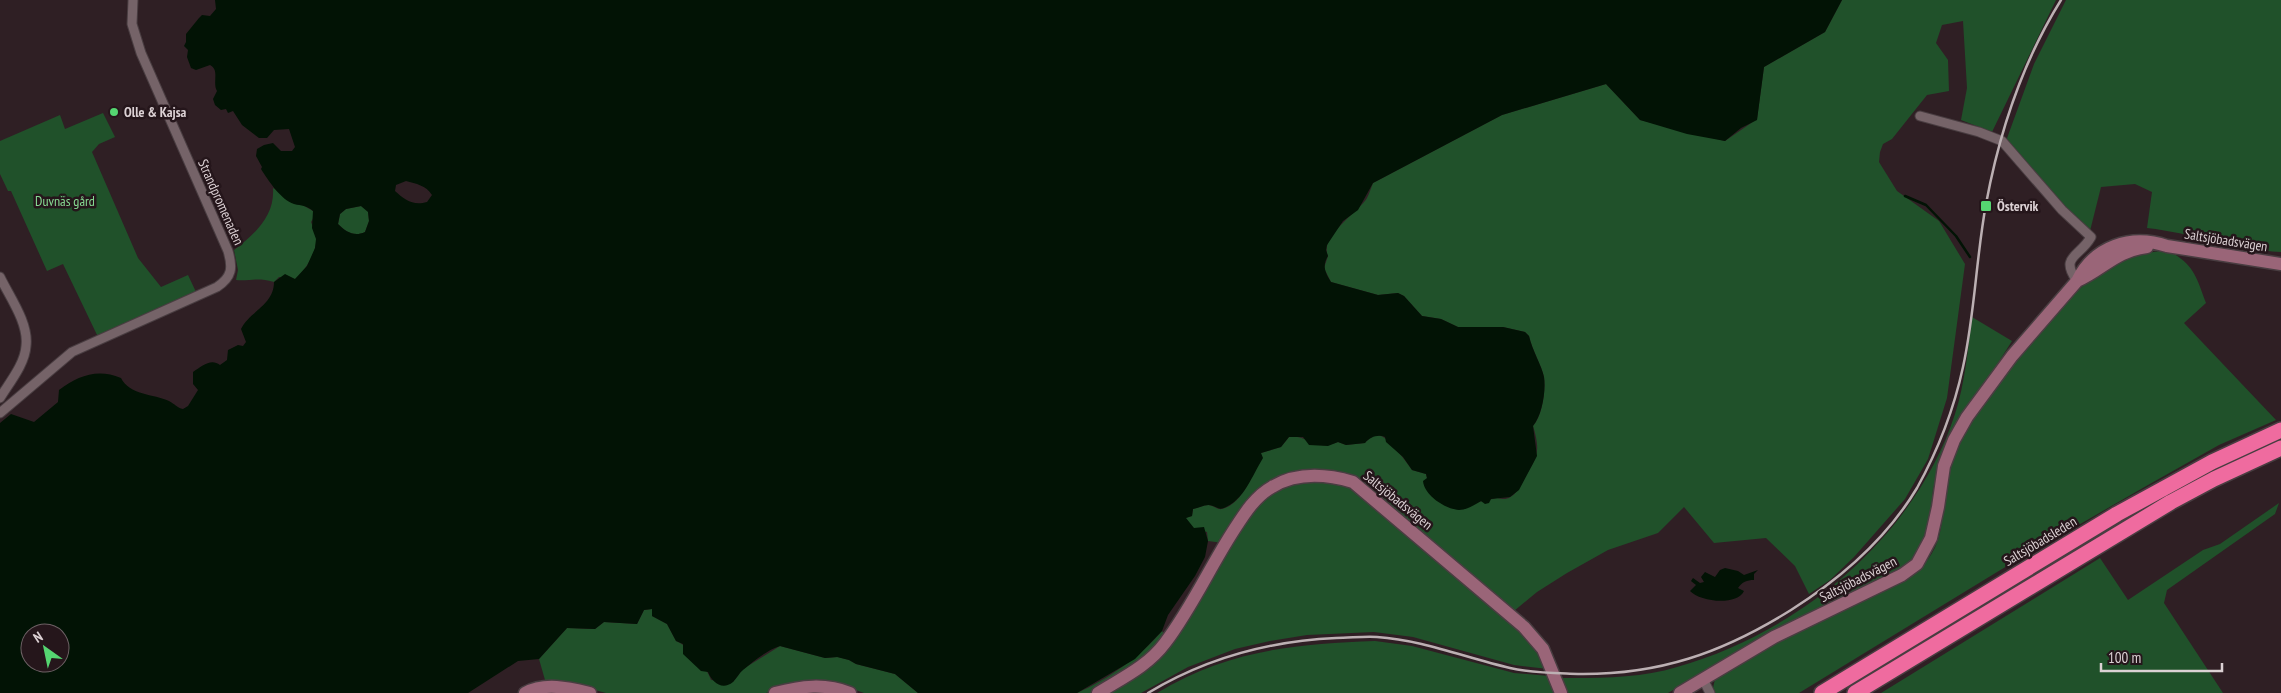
<svg xmlns="http://www.w3.org/2000/svg" width="2281" height="693" font-family="'PT Sans Narrow',sans-serif">
<style>
.green{fill:#20512a}
.water{fill:#021305;fill-rule:evenodd}
.lines{fill:none;stroke-linecap:round;stroke-linejoin:round}
.stream{stroke:#021305;stroke-width:2.5}
.street-casing{stroke:#493d41;stroke-width:11}
.secondary-casing{stroke:#493d41;stroke-width:15}
.highway-casing{stroke:#493d41;stroke-width:18}
.street{stroke:#756368;stroke-width:9}
.secondary{stroke:#9a6578;stroke-width:12}
.highway{stroke:#ef6b9f;stroke-width:15}
.rail{stroke:#bcb0b3;stroke-width:2.5}
.poi-dot{fill:#55d671;stroke:#25161b;stroke-width:2}
.labels{text-anchor:middle;stroke-width:5;stroke-linejoin:round;paint-order:stroke}
.poi-label{font-size:14px;font-weight:bold;fill:#dcd1d4;stroke:#25161b;text-anchor:start}
.park-label{font-size:14px;fill:#87db93;stroke:#25161b}
.street-label{font-size:14px;fill:#dcd1d4;stroke:#25161b}
</style>
<rect width="100%" height="100%" fill="#2f1f24"/>
<path class="green" d="M1842,0H2056L1992,132L1961,120L1967,88L1963,21L1942,25L1936,43L1948,60L1949,91L1927,95L1892,139L1883,144L1880,152L1879,162L1897,191L1939,221L1965,264L1947,398L1928,459L1905,499L1854,557L1830,580L1809,594L1795,566L1766,538L1714,543L1684,507L1658,533L1608,550L1567,573L1537,592L1514,611L1355,477L1339,471L1313,470L1274,481L1223,543L1208,541L1207,532L1194,529L1185,518L1192,516L1193,509C1198,508 1203,505 1208,505C1213,505 1217,510 1222,509C1243,504 1255,471 1261,453L1281,447L1289,437C1311,435 1312,452 1338,442L1346,445L1365,443C1380,426 1387,441 1397,451C1403,457 1407,463 1412,470L1426,474L1431,496L1451,508L1497,498C1513,503 1518,489 1524,479C1529,469 1536,462 1537,450C1538,444 1535,432 1533,426C1542,416 1546,391 1544,377C1542,366 1532,350 1529,336L1525,332L1503,327H1458L1441,319L1422,316L1404,296L1398,293L1378,295L1331,282L1324,268L1328,256C1319,236 1359,212 1367,198C1369,194 1371,188 1373,183L1502,115L1606,84L1640,120L1725,141L1757,119L1764,67L1825,32Z
M2066,0H2281V252C2235,250 2193,233 2147,228L2152,192L2135,184L2101,187L2090,231L2074,218L2006,141L2034,64Z
M103,113L115,137L99,144L92,152L138,258L161,287L188,275L196,292L98,337L63,264L47,271L11,191H8L0,174V141L60,115L65,129Z
M273,188L313,211L314,217L311,222C313,227 315,232 316,237C318,251 305,271 295,279L279,277L274,282C257,277 252,281 236,280L238,270L234,250C255,234 275,216 273,188Z
M361,206L368,211L369,221L365,232C354,237 346,232 338,224L340,214L346,209Z
M2167,250C2194,264 2196,276 2206,303L2184,323L2276,420L2219,445L2148,485L2002,569L1799,693H1715L1713,688L1715,679L1776,640L1908,579C1944,551 1940,530 1946,489C1947,481 1947,473 1950,466C1969,418 2003,377 2036,337C2056,314 2077,287 2103,270C2122,256 2144,253 2167,250Z
M1972,317L2012,341L1953,434L1940,464L1933,489L1930,523L1923,549L1903,571L1759,641L1668,693H1566L1557,678C1597,678 1638,679 1677,667C1800,632 1915,537 1955,414C1965,383 1968,349 1972,317Z
M1305,481H1326L1352,485L1533,641L1548,669L1514,665L1413,637L1374,632L1307,635L1270,641L1235,649L1188,667L1141,693H1108L1158,659L1172,644L1252,509C1270,492 1282,487 1305,481Z
M2279,503L2275,514L2167,590L2164,603L2223,693H1881L2100,558L2128,600L2203,550L2220,544Z
M652,609V616L667,624L676,641C690,647 706,666 711,680L733,682L743,669L780,646L825,658L838,657L849,660L856,664L895,674L918,693H864L839,684L776,689L766,693H606L565,682L545,680L539,659L567,628L595,629L604,622L637,624L644,610Z
M1162,631L1166,636L1155,651L1092,693H1077C1108,679 1140,657 1162,631Z
M1375,641L1412,646L1514,673L1549,676L1555,693H1157C1228,650 1295,644 1375,641Z"/>
<path class="water" d="M215,0H1842L1825,32L1764,67L1757,120L1741,128L1725,141L1687,134L1640,120L1606,84L1502,115L1373,183L1358,210L1343,221L1327,245L1326,250L1328,256C1322,266 1325,272 1331,282L1378,295L1398,293L1404,296L1422,316L1441,319L1458,327H1503L1525,332L1529,336C1532,350 1542,366 1544,377C1546,392 1542,415 1533,426L1537,456L1519,490L1510,497L1491,499L1489,503L1485,504L1481,501C1475,505 1466,510 1459,510C1445,509 1424,495 1423,481L1427,478L1426,474L1412,470L1403,457L1386,442L1385,437C1378,434 1370,437 1365,443L1346,445L1338,442L1328,446L1309,445L1303,437H1289L1281,447L1261,453L1263,458C1252,476 1244,500 1224,508C1218,510 1217,507 1213,506C1206,503 1200,508 1193,509L1192,516L1186,518L1194,528L1204,527L1208,541L1205,557L1195,576L1168,615L1162,631L1135,659L1077,693H918L895,674L856,664L849,660L837,657L825,658L780,646C767,650 754,661 743,670C739,673 737,678 733,682C722,691 712,682 708,672L701,671L683,654V644L676,641L667,624L652,616V609L644,610L637,624L604,622L595,629L567,628L539,659L518,661L468,693H0V423L11,414L34,422L58,402L59,390C78,376 97,368 121,378C129,395 154,394 169,401C175,404 177,408 183,409L188,406L198,390L193,384V372C202,366 211,358 220,365L227,360L228,350L238,345L243,346L246,342L241,329C250,311 274,305 274,282L285,274L295,279L307,266L315,248L316,239L312,228L313,211C306,205 302,206 294,204C281,200 268,180 261,169L262,167L256,156L257,149L264,145L273,143L281,151H292L295,147L289,129L274,130L267,138H259L242,125L233,111L228,113L226,109L221,110L215,105L213,99L217,91C212,82 220,70 210,65L196,70L191,68L187,57L188,50L184,46L186,42V34L199,18L202,15L210,16L216,9ZM406,181C416,184 426,185 432,195L427,202C413,206 405,200 395,191L396,185ZM361,206L368,212L369,221L365,232C354,237 346,232 338,224L340,214L346,209ZM30,633H60V663H30Z
M1725,568L1738,571L1744,575L1758,570L1754,574V580C1747,580 1742,582 1738,588L1744,591C1737,606 1700,602 1690,591L1696,585L1691,581L1693,578L1700,583L1704,582L1701,577L1705,572L1715,577L1720,570Z"/>
<g class="lines">
<path class="stream" d="M1905,196L1926,205L1956,236L1970,257"/>
<defs>
<path id="street" d="M1920,116L1979,132L2002,141L2062,210L2091,237C2080,257 2059,256 2077,281
M0,277C9,296 29,323 26,346C25,364 9,383 0,398
M0,413L72,352L217,287C232,277 233,268 228,251L141,53L132,24L133,0
M1703,679L1710,693"/>
<path id="secondary" d="M2077,281C2104,269 2115,251 2147,247
M525,693C545,682 569,688 590,693
M775,693C801,686 825,683 850,693
M1098,693C1122,678 1148,666 1165,643C1191,609 1209,569 1232,533C1243,516 1254,497 1272,487C1297,472 1326,474 1353,482L1524,627L1543,649L1561,693
M1680,693L1774,637L1902,575L1917,564L1931,538L1938,507L1944,466L1954,440L1967,417L2012,356L2077,281C2094,246 2131,234 2167,246L2281,264"/>
<path id="highway" d="M1822,693L2117,514L2212,462L2281,430
M1855,693L2171,502L2214,479L2281,448"/>
</defs>
<use href="#street" class="street-casing"/>
<use href="#secondary" class="secondary-casing"/>
<use href="#highway" class="highway-casing"/>
<use href="#street" class="street"/>
<use href="#secondary" class="secondary"/>
<use href="#highway" class="highway"/>
<path class="rail" d="M1148,693C1206,658 1269,641 1336,638C1350,638 1364,636 1377,637C1423,640 1466,658 1510,668C1532,673 1556,673 1578,674C1659,675 1722,653 1791,610C1840,579 1887,538 1917,488C1938,450 1954,409 1963,367C1975,313 1976,258 1986,204C1999,134 2023,61 2061,0"/>
</g>
<g class="poi-dot">
<circle cx="114" cy="112" r="5"/>
<rect x="1980" y="200" width="12" height="12" rx="2.5"/>
</g>
<g class="labels">
<g class="poi-label">
<text x="124" y="117">Olle &amp; Kajsa</text>
<text x="1997" y="211">Östervik</text>
</g>
<g class="park-label">
<text x="65" y="206">Duvnäs gård</text>
</g>
<g class="street-label">
<text transform="translate(221 202) rotate(66)" y="5">Strandpromenaden</text>
<text transform="translate(2226 240) rotate(9)" y="5">Saltsjöbadsvägen</text>
<text transform="translate(1398 500) rotate(39)" y="5">Saltsjöbadsvägen</text>
<text transform="translate(2040 541) rotate(-31)" y="5">Saltsjöbadsleden</text>
<text transform="translate(1858 579) rotate(-27)" y="5">Saltsjöbadsvägen</text>
</g>
</g>
<g transform="translate(45 648) rotate(327)"><circle r="24" fill="#25161b" stroke="#6e6165"/>
<path d="M0-4L9 19L0 12L-9 19Z" fill="#55d671"/>
<text y="-8" font-size="14" font-weight="bold" text-anchor="middle" fill="#dcd1d4">N</text>
</g>
<path d="M2101 663v8h121v-8" fill="none" stroke="#dcd1d4" stroke-width="2.5"/>
<text x="2108" y="663" font-size="15" fill="#dcd1d4" stroke="#25161b" stroke-width="4" paint-order="stroke">100 m</text>
</svg>
